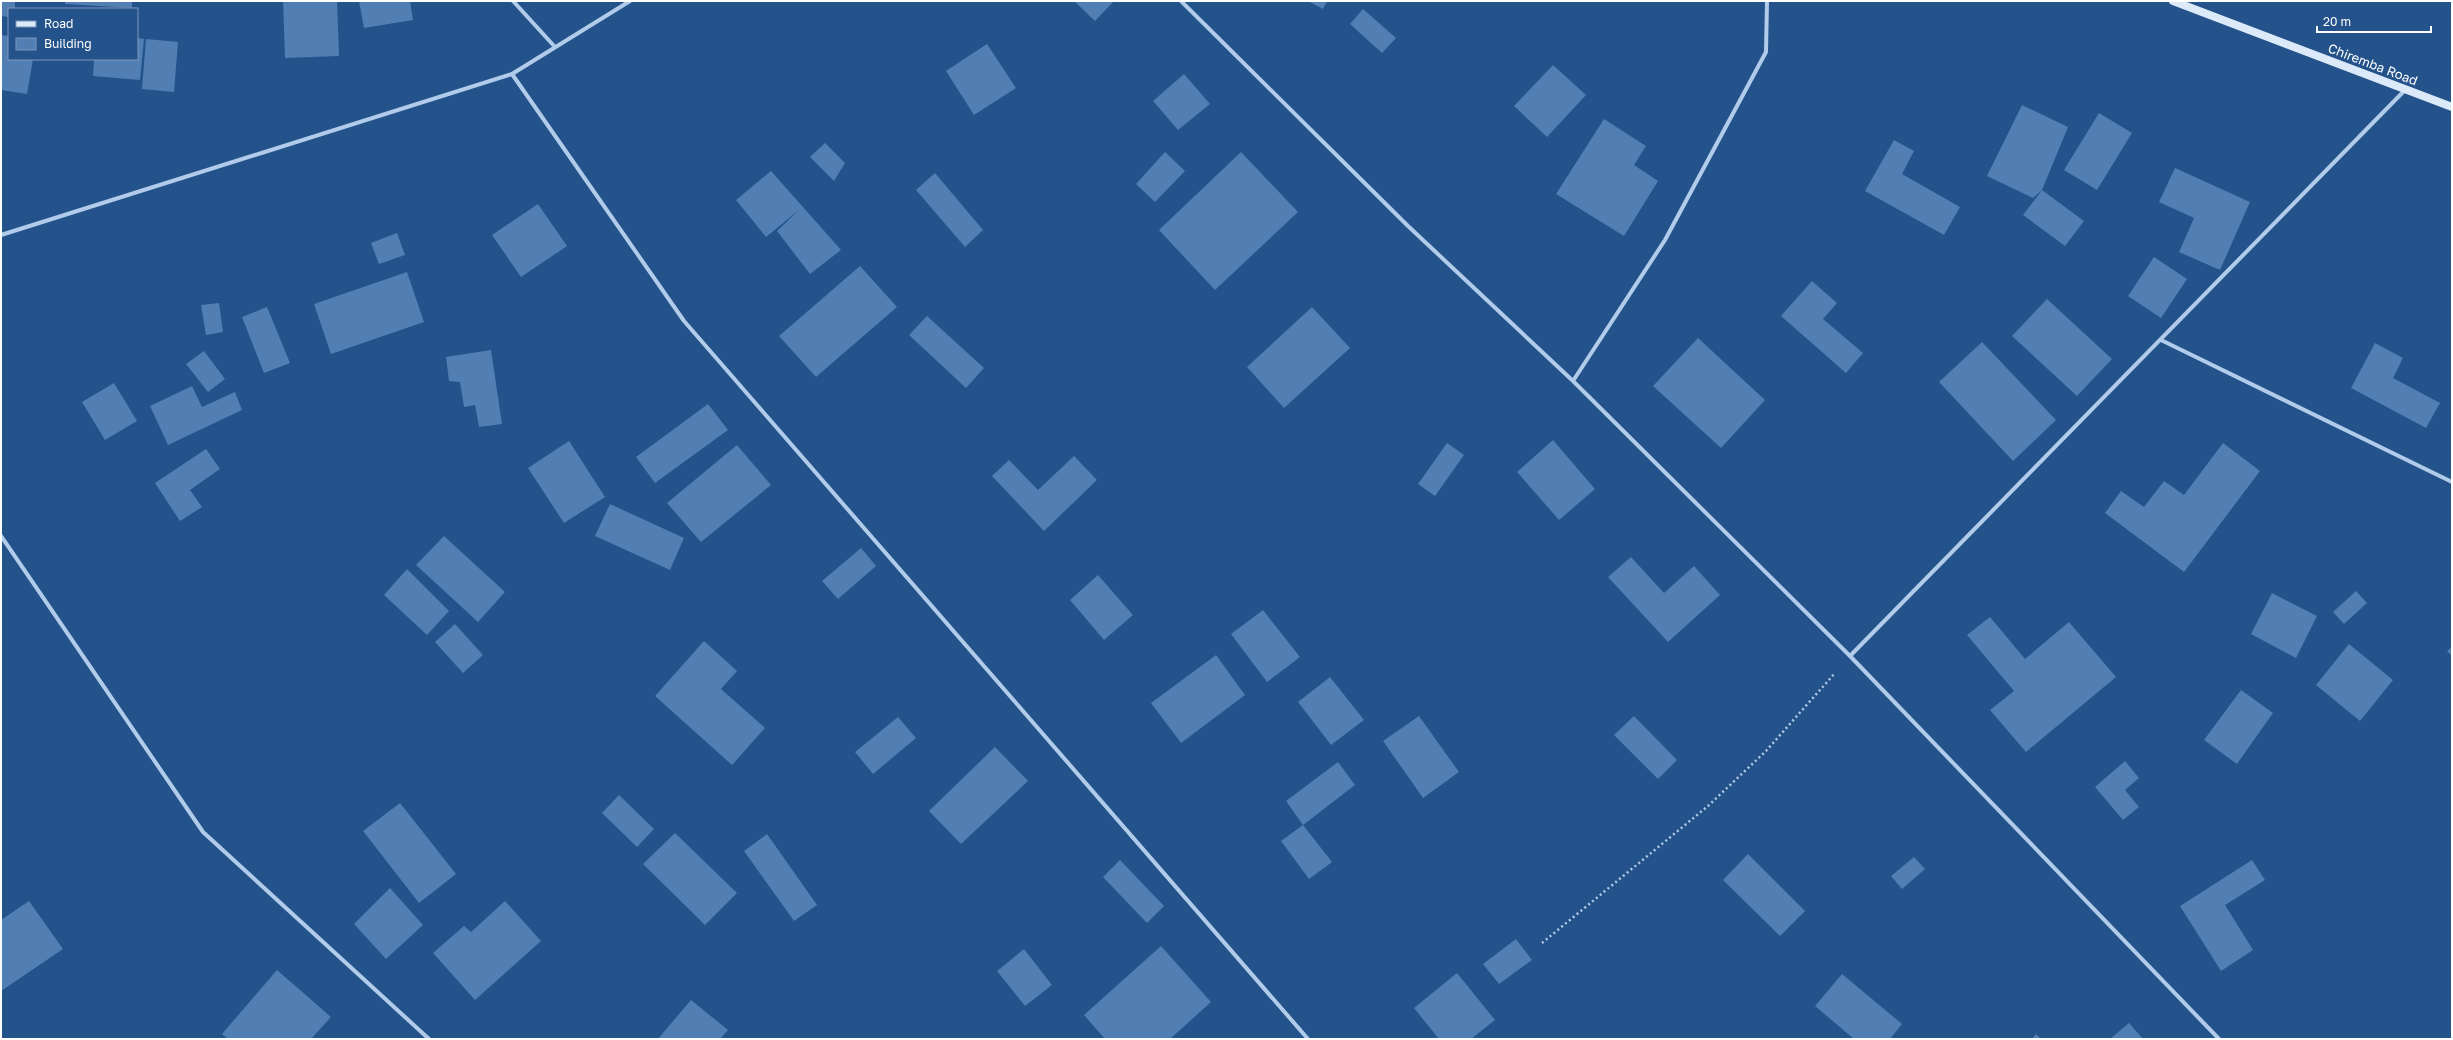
<svg xmlns="http://www.w3.org/2000/svg" width="2453" height="1040" font-family="'Golos Text',sans-serif">
<style>
.building{fill:#517eb3}
.lines{fill:none;stroke-linecap:round;stroke-linejoin:round}
.path{stroke:#b1ccea;stroke-width:2.5;stroke-dasharray:2 3;stroke-linecap:butt}
.street{stroke:#b1ccea;stroke-width:4}
.secondary{stroke:#dce9f8;stroke-width:8}
.labels{text-anchor:middle;stroke-width:4;stroke-linejoin:round;paint-order:stroke}
.street-label{font-size:13px;fill:#fff;stroke:#24528a}
</style>
<rect width="100%" height="100%" fill="#24528a"/>
<path class="building" d="M1,1H15V9H9V17L1,16Z
M65,1H132V8L65,4Z
M283,1H337L339,56L285,58Z
M359,1H410L413,20L364,28Z
M1074,1H1114L1095,21Z
M1308,1H1327L1323,9Z
M1363,9L1396,38L1382,53L1350,24Z
M1,35L9,36V59H33L27,94L1,90Z
M137,38L144,39L140,80L93,76L94,59H137Z
M146,39L178,42L174,92L142,89Z
M987,44L1016,88L974,115L946,71Z
M1553,65L1586,95L1547,137L1514,106Z
M1184,74L1210,104L1178,130L1153,101Z
M2022,105L2068,127L2042,190L2033,198L1987,176Z
M2099,113L2132,133L2097,190L2064,170Z
M1604,119L1646,146L1634,165L1658,181L1624,236L1556,194Z
M1894,140L1914,151L1902,174L1960,207L1944,235L1865,191Z
M825,143L845,163L834,181L810,157Z
M1165,152L1185,171L1155,202L1136,184Z
M1241,152L1298,212L1215,290L1159,230Z
M2175,168L2250,202L2220,270L2179,252L2194,218L2159,202Z
M771,171L841,250L810,274L777,231L799,210L766,237L736,200Z
M935,173L983,230L965,247L916,190Z
M2042,190L2084,221L2065,246L2023,215Z
M538,204L567,246L521,277L492,235Z
M397,233L405,255L379,264L371,243Z
M2154,257L2187,279L2161,318L2128,296Z
M860,266L897,307L816,377L779,336Z
M407,272L424,322L331,354L314,304Z
M1812,281L1837,303L1823,319L1863,353L1846,373L1781,316Z
M2047,299L2112,359L2077,396L2012,336Z
M219,303L223,332L206,335L201,305Z
M267,307L290,363L264,373L242,317Z
M1312,307L1350,348L1284,408L1247,367Z
M927,316L984,368L966,388L909,335Z
M1698,338L1765,400L1721,448L1653,386Z
M1982,342L2056,420L2013,461L1939,382Z
M2375,343L2403,358L2393,378L2440,403L2426,428L2351,388Z
M491,350L502,424L479,427L475,405L464,407L460,382L449,381L446,357Z
M204,351L225,379L208,392L186,364Z
M114,383L137,421L105,440L82,402Z
M192,386L202,407L235,392L242,410L168,445L150,406Z
M708,404L728,430L655,483L636,457Z
M1553,440L1595,489L1559,520L1517,472Z
M569,441L605,497L564,523L528,468Z
M1447,443L1464,455L1435,496L1418,484Z
M2223,443L2260,471L2184,572L2105,513L2121,491L2144,507L2164,481L2184,495Z
M737,445L771,485L701,542L667,503Z
M206,449L220,469L190,490L202,507L180,521L155,483Z
M1074,456L1097,480L1044,531L992,476L1009,460L1038,490Z
M610,504L684,538L670,570L595,536Z
M444,536L505,592L478,622L416,565Z
M861,548L876,566L838,599L822,581Z
M1631,557L1664,593L1694,566L1720,595L1668,642L1608,577Z
M407,569L449,611L427,635L384,595Z
M1098,575L1133,615L1104,640L1070,600Z
M2356,591L2367,603L2344,624L2333,612Z
M2272,593L2317,616L2296,658L2251,634Z
M1263,610L1300,657L1267,682L1231,634Z
M1990,617L2025,659L2069,622L2116,677L2026,752L1990,710L2014,691L1967,635Z
M455,624L483,655L463,673L435,642Z
M704,641L737,671L721,689L765,728L732,765L655,696Z
M2349,644L2393,680L2360,721L2316,685Z
M2452,647V656L2447,651Z
M1216,655L1245,695L1181,743L1151,703Z
M1330,677L1364,720L1331,745L1298,702Z
M2241,690L2273,713L2237,764L2204,740Z
M1419,716L1459,772L1423,798L1383,741Z
M1634,716L1677,760L1658,779L1614,735Z
M898,717L916,738L873,774L855,752Z
M995,747L1028,781L961,844L929,811Z
M2125,761L2139,778L2125,790L2139,807L2123,820L2095,787Z
M1338,762L1355,785L1303,825L1286,801Z
M619,795L654,829L637,847L602,813Z
M400,803L456,874L419,903L363,831Z
M1303,825L1332,862L1309,879L1281,841Z
M675,833L737,893L705,925L643,864Z
M767,834L817,905L794,921L744,851Z
M1748,854L1805,911L1780,936L1723,880Z
M1914,857L1925,869L1902,889L1891,876Z
M1120,860L1164,906L1147,923L1103,877Z
M2252,860L2265,880L2225,905L2253,950L2221,971L2180,906Z
M390,888L423,925L386,959L354,924Z
M29,901L63,949L1,991V920Z
M505,901L541,941L475,1000L433,953L464,926L471,932Z
M1516,939L1532,960L1499,984L1483,964Z
M1161,946L1211,1002L1170,1039H1105L1084,1015Z
M1024,949L1052,985L1025,1006L997,971Z
M277,970L331,1017L311,1039H228L222,1034Z
M1457,973L1495,1020L1471,1039H1439L1414,1008Z
M1842,974L1902,1024L1890,1039H1854L1815,1006Z
M691,1000L728,1030L720,1039H658Z
M2129,1023L2143,1039H2110Z
M2036,1034L2041,1039H2032Z"/>
<g class="lines">
<path class="path" d="M1542,943L1708,806L1766,751L1835,673"/>
<path class="street" d="M513,1L555,47
M1181,1L1408,226L1573,381L1850,656L2219,1039
M512,74L684,321L1308,1039
M1,235L512,74L630,1
M2161,340L2452,482
M1573,381L1665,240L1766,52L1767,1
M1,536L203,832L429,1039
M1850,656L2405,90"/>
<path class="secondary" d="M2173,1L2452,107"/>
</g>
<g class="labels">
<g class="street-label">
<text transform="translate(2373 64) rotate(21)" y="5">Chiremba Road</text>
</g>
</g>
<rect width="2453" height="1040" fill="none" stroke="#ffffff" stroke-width="4"/>
<rect x="8" y="8" width="130" height="52" fill="#24528a" stroke="#7c97b9"/>
<rect x="16" y="21" width="20" height="6" fill="#dce9f8" stroke="#7c97b9"/>
<text x="44" y="28" font-size="12" fill="#ffffff">Road</text>
<rect x="16" y="38" width="20" height="12" fill="#517eb3" stroke="#7c97b9"/>
<text x="44" y="48" font-size="12" fill="#ffffff">Building</text>
<path d="M2317 26v6h114v-6" fill="none" stroke="#ffffff" stroke-width="2"/>
<text x="2323" y="26" font-size="12" fill="#ffffff" stroke="#24528a" stroke-width="3" paint-order="stroke">20 m</text>
</svg>
